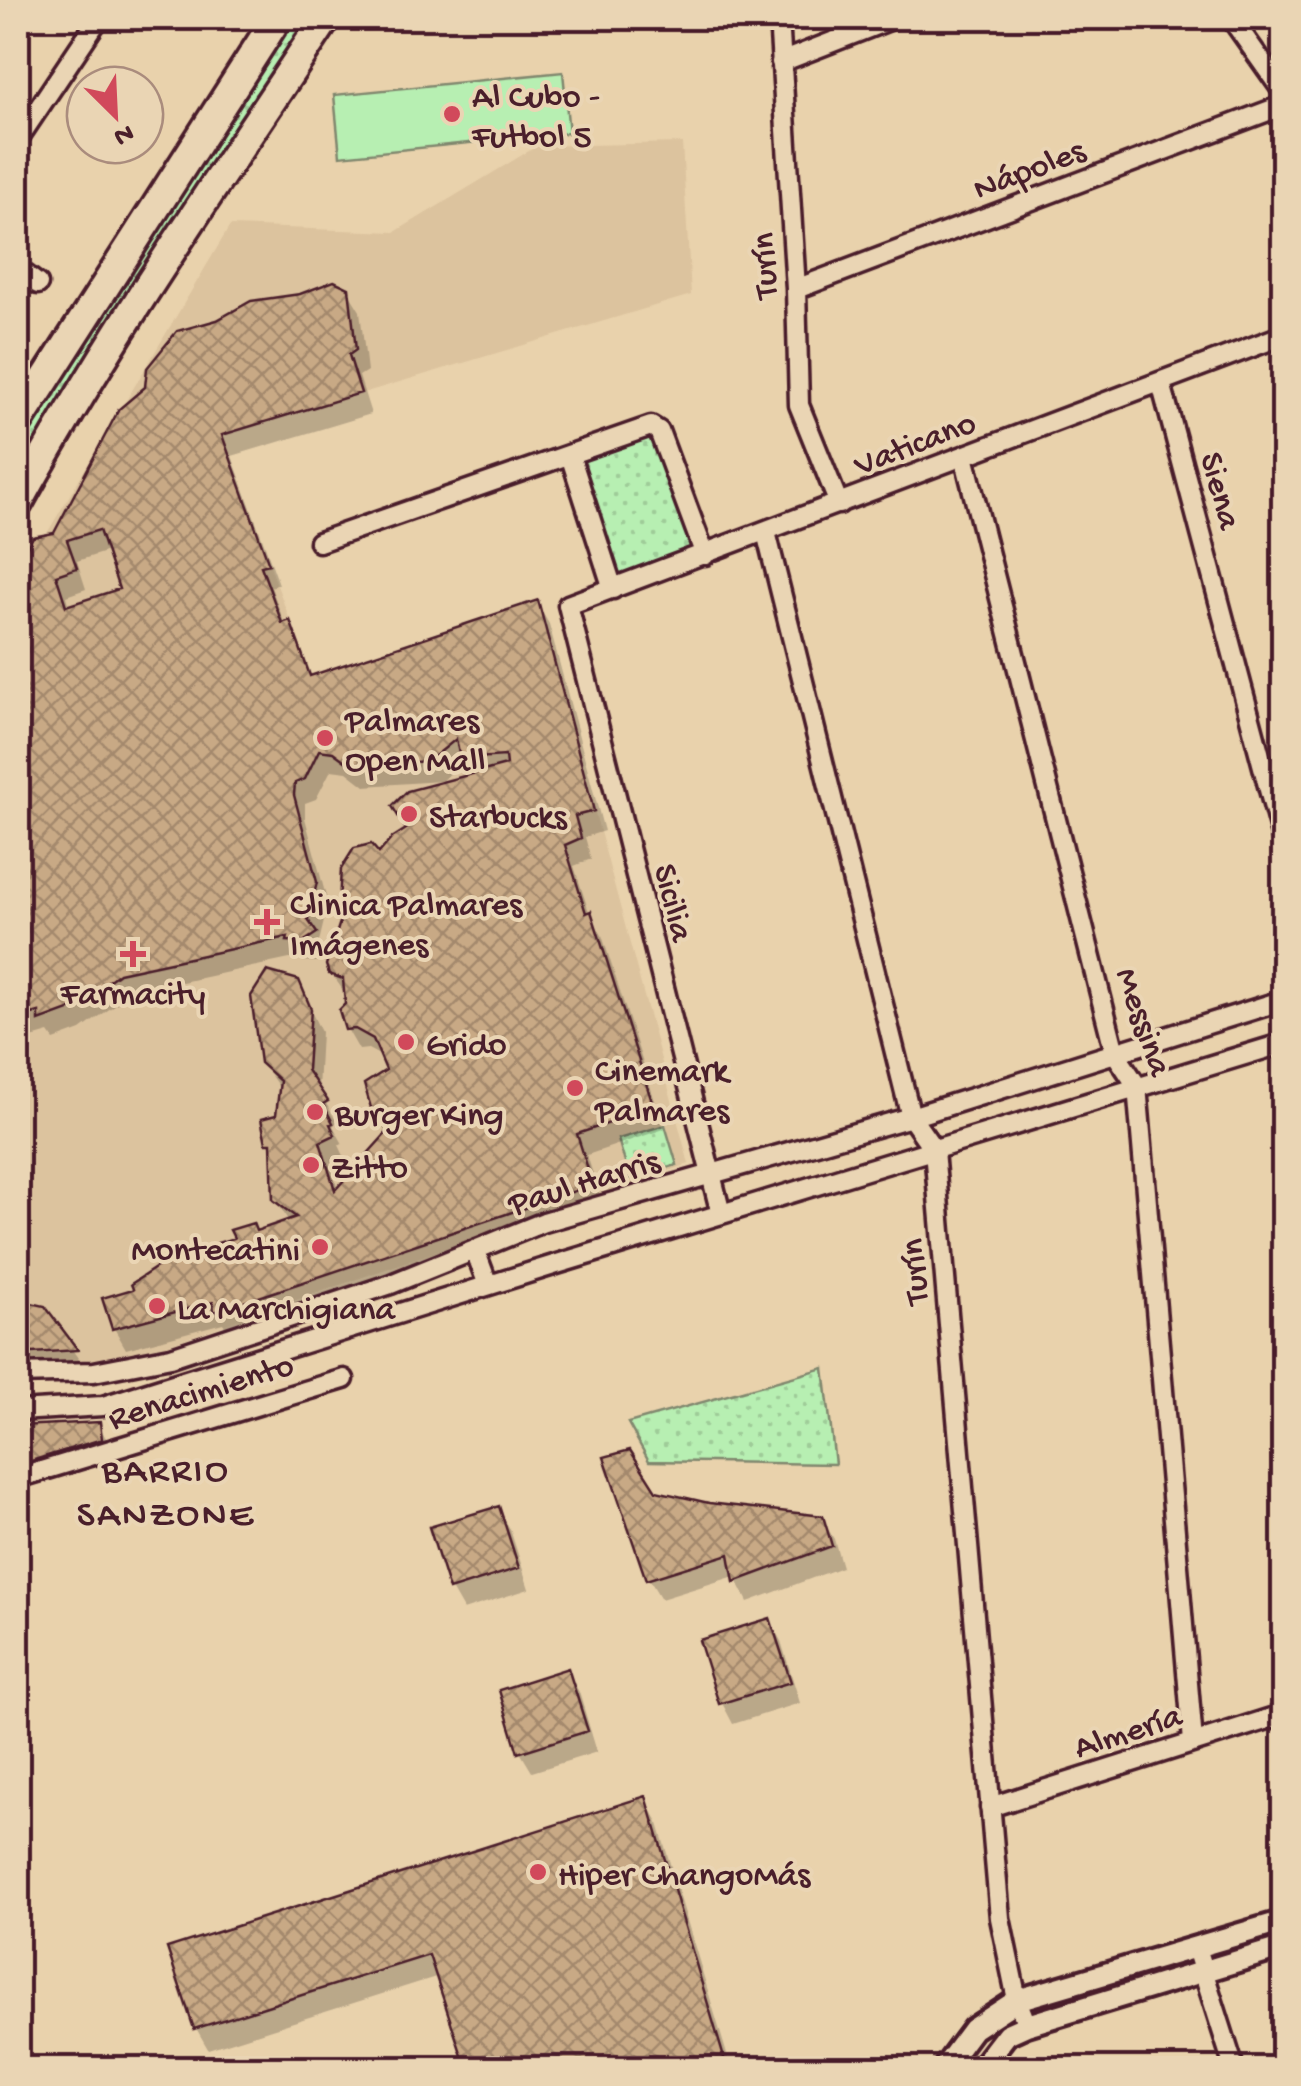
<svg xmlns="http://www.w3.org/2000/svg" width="1301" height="2086" font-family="'Gochi Hand',sans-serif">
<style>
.built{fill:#dcc39e}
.grass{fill:url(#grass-dots);stroke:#80876e;stroke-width:2.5}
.pitch{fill:#b7efb2;stroke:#80876e;stroke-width:2.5}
.shadow{fill:#0003;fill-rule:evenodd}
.building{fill:url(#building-cross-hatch);stroke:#4a1f2b;stroke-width:2.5;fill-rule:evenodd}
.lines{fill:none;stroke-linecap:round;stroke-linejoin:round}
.minor-casing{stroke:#4a1f2b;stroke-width:25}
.tertiary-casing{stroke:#4a1f2b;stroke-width:28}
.primary-casing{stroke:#4a1f2b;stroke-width:35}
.minor{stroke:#ead5b4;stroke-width:18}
.tertiary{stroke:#ead5b4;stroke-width:20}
.primary{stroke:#ead5b4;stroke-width:28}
.poi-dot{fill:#d1495b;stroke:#ead5b4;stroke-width:4}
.labels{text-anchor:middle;stroke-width:8;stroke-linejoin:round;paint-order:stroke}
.poi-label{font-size:35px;fill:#4a1f2b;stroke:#ead5b4;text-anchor:start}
.street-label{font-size:35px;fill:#4a1f2b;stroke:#ead5b4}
.neighbourhood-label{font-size:38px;letter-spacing:2.5px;fill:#4a1f2b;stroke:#ead5b4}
</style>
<defs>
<pattern id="grass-dots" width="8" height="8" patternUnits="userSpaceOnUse" patternTransform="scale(2.5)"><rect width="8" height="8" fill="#b7efb2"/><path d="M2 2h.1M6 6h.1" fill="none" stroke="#9fcc99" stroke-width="1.8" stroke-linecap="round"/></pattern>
<pattern id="building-cross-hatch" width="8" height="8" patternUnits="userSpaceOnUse" patternTransform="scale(2.5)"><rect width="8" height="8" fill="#c8a985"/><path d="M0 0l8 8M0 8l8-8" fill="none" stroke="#a4896d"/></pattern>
</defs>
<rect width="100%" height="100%" fill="#e9d2ac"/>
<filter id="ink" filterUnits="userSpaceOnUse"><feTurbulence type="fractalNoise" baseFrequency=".01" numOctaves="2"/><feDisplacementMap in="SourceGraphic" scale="20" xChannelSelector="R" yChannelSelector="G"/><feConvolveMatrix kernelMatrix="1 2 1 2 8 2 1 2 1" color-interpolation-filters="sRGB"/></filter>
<g filter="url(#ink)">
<path class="built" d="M682,143L691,295L222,435L310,675L538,600L689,1164L129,1358L18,1362V582L230,226L395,232L537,146Z"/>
<path class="grass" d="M290,18H307L18,477V446Z
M651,426L705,555L613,589L570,455Z
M665,1125L677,1165L630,1179L618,1139Z
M824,1368L835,1464L649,1461L628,1423Z"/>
<path class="pitch" d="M563,72L569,133L340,156L334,95Z"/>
<path class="shadow" d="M347,290L360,311L367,371L359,376L371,414L232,456L279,584L271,587L285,625L289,623L300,644L312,677L537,603L549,624L604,831L585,837L591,859L574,866L590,915L602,935L664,1129L587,1155L603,1206L228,1332L223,1323L126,1349L114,1328L136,1291L256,1234L289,1222L276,1200L274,1152L268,1142L278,1117L281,1090L262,1063L297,982L321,1032L318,1090L337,1122L333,1126L343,1144L339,1145L344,1156L330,1163L338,1190L387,1135L377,1117L389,1071L383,1057L368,1049L359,1050L347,1029V996L331,973L343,922V870L379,857L473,776L464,762L441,781L365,786L347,772L331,770L316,799L305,803V818L328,904L319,942L326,955L316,962L301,961L299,957L131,993L81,1030L54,1040L49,1033L18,1042V567L27,548L56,535ZM108,551L122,590L69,607L66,596L86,589L77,561Z
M18,1303L43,1309L83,1365L18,1369Z
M98,1424L110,1445L112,1460L18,1489V1429Z
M654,1493L709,1505L821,1518L834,1539L842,1567L748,1602L735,1576L661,1599L649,1579Z
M498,1508L510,1529L529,1589L463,1610L451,1589Z
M769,1620L781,1641L800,1703L733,1724L722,1703L702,1642Z
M567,1671L579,1692L597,1752L532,1772L520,1752Z
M645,1799L657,1820L731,2068H468L439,1976L208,2049L196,2028L170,1950Z"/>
<path class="building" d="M334,281L349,288L356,350L349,355L361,393L222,435L269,564L261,566L282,623L290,620L310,676L538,600L594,811L575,816L581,838L565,845L586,913L591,911L654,1108L577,1134L593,1185L214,1312L213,1302L112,1329L102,1298L133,1289L131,1284L172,1257L234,1238L230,1230L253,1223L256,1231L296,1217L273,1200L271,1143H266L261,1119L276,1115L280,1081L260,1063L251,996L267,971L299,980L311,1009L307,1070L328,1101L323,1104L333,1123L330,1124L335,1135L320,1142L335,1190L398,1120L374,1118L364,1084L386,1070L373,1039L355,1029L345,1030L339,1010L345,1004L343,979L329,974L326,965L342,916L338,919L341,869L354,848L371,844L379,853L392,838L406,829L392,806L407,791L506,765L505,756L460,759L456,739L429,761L352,766L333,752L319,750L305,779L295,783L294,795L317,882L308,920L317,933L303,942L287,941L288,937L119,973L69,1010L39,1021V1012L18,1018V561L33,537L54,533L119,409L145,387L147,368L177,331L217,320L251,301L300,294ZM99,530L119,589L66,606L56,575L77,568L67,540Z
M18,1300L45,1306L78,1350L18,1354Z
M100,1422L102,1439L18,1465V1426Z
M630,1450L656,1491L709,1503L823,1516L832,1546L734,1582L729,1554L646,1580L604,1457Z
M499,1506L519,1568L449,1590L429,1527Z
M770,1618L791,1682L719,1704L699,1640Z
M568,1668L588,1731L518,1753L499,1690Z
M646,1796L727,2068H466L429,1955L194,2029L167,1948Z"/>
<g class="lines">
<defs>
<path id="minor" d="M779,18L796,289L799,405L839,504
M1231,18L1284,93
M781,62L894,18
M18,139L99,18
M18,269L38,284
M796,289L1284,105
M1161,383L1284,846
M570,455L613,589
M964,456L1115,1053L1137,1086L1193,1742
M766,532L911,1117L934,1150L1000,1918L1017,2000L1027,2025
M319,542L651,426L659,431L705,555
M721,1214L568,605L1284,335
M475,1250L488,1285
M18,1374L94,1372L171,1357L391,1284L544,1222L911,1117L1284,1000
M18,1411L103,1406L557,1264L1284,1043
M18,1478L344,1379
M990,1807L1284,1714
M1196,1948L1234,2068"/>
<path id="tertiary" d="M944,2068L973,2029L1017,2000L1284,1921
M981,2068L1007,2034L1027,2025L1284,1947"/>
<path id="primary" d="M18,422L277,18
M18,503C110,335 221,177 326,18"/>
</defs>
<use href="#minor" class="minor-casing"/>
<use href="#tertiary" class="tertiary-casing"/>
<use href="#primary" class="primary-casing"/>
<use href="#minor" class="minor"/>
<use href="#tertiary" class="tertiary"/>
<use href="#primary" class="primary"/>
</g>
</g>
<g class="poi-dot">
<circle cx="452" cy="114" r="10"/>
<circle cx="325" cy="738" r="10"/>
<circle cx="409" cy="814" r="10"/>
<path d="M262 907h10v10h10v10h-10v10h-10v-10h-10v-10h10z"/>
<path d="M128 939h10v10h10v10h-10v10h-10v-10h-10v-10h10z"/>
<circle cx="406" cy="1042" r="10"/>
<circle cx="575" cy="1088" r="10"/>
<circle cx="315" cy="1112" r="10"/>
<circle cx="311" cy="1165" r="10"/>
<circle cx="320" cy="1247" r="10"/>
<circle cx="157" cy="1306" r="10"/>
<circle cx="538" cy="1872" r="10"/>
</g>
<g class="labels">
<g class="poi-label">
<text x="472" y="106">Al Cubo -<tspan x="472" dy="40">Futbol 5</tspan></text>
<text x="345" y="730">Palmares<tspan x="345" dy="40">Open Mall</tspan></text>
<text x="429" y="826">Starbucks</text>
<text x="290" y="914">Clinica Palmares<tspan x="290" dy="40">Imágenes</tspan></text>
<text x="133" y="1003" text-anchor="middle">Farmacity</text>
<text x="426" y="1054">Grido</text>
<text x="595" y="1080">Cinemark<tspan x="595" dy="40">Palmares</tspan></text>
<text x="335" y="1124">Burger King</text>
<text x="331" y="1177">Zitto</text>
<text x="300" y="1259" text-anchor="end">Montecatini</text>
<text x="177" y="1318">La Marchigiana</text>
<text x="558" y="1884">Hiper ChangoMás</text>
</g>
<g class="street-label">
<text transform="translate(1028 167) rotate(-21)" y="12">Nápoles</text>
<text transform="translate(762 266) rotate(-93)" y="12">Turín</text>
<text transform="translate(914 441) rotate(-21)" y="12">Vaticano</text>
<text transform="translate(1223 490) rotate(75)" y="12">Siena</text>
<text transform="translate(676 902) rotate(76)" y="12">Sicilia</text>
<text transform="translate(1146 1021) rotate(71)" y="12">Messina</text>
<text transform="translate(583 1180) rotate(-17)" y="12">Paul Harris</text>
<text transform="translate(912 1272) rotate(-95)" y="12">Turín</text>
<text transform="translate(200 1389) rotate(-17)" y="12">Renacimiento</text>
<text transform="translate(1127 1729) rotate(-18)" y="12">Almería</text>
</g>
<g class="neighbourhood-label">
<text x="166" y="1480">BARRIO<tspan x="166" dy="44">SANZONE</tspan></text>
</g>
</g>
<rect width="1301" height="2086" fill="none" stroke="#ead5b4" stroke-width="60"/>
<rect x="30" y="30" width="1241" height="2026" fill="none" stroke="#4a1f2b" stroke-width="4" filter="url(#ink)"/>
<g transform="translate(115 115) rotate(156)"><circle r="48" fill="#ead5b4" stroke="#aa8c7d" stroke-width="2.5"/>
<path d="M0-8L18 38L0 25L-18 38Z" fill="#d1495b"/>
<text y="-15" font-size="28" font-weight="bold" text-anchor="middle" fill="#4a1f2b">N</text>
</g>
</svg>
